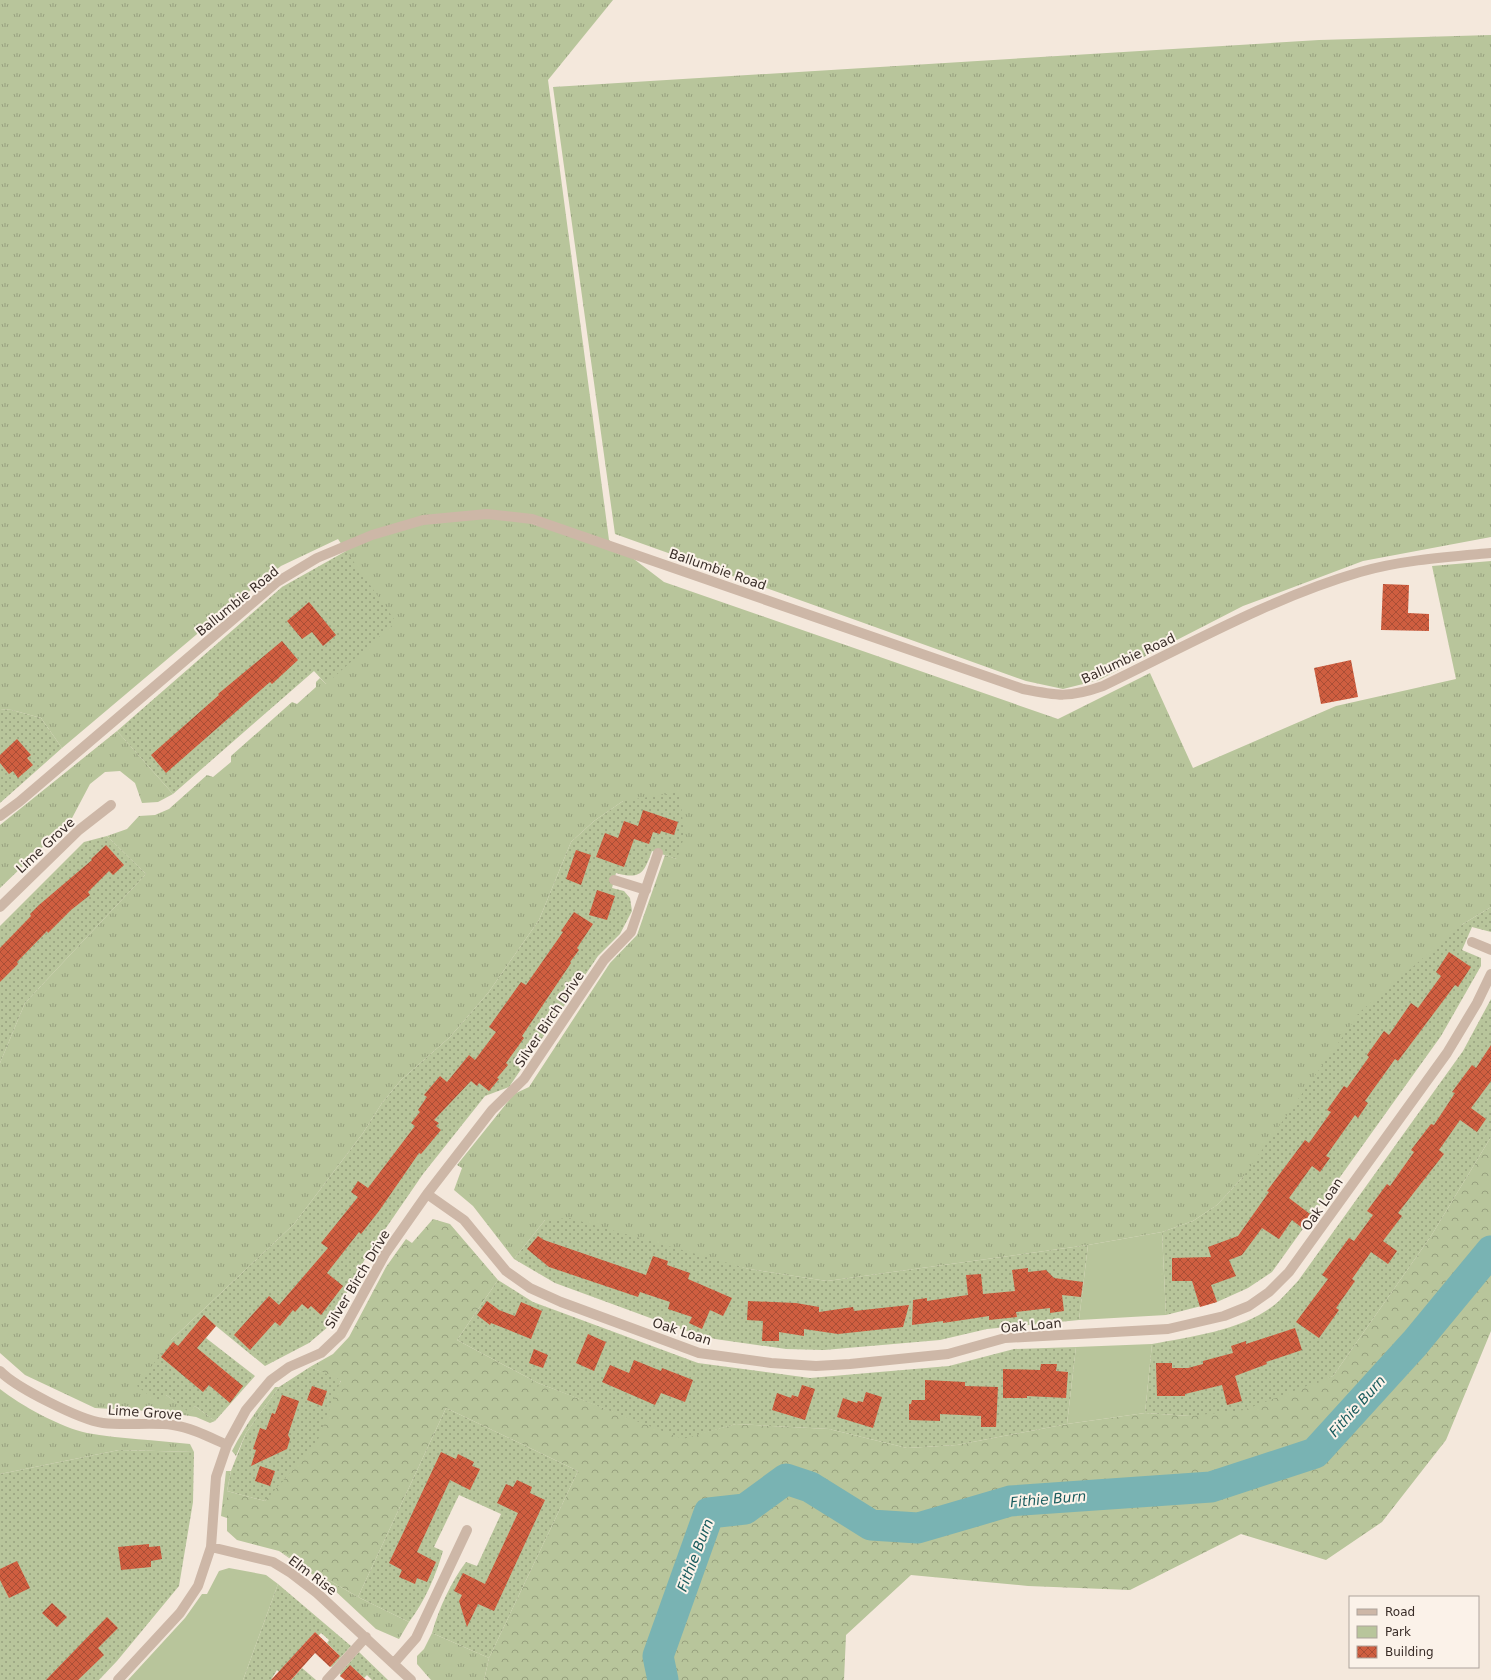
<svg xmlns="http://www.w3.org/2000/svg" width="1491" height="1680" font-family="'DejaVu Sans',sans-serif">
<style>
.grass{fill:url(#grass-tufts)}
.forest{fill:url(#forest-crowns)}
.park{fill:#b8c59b}
.garden{fill:url(#garden-dots)}
.lines{fill:none;stroke-linecap:round;stroke-linejoin:round}
.river{stroke:#79b3b3;stroke-width:31}
.building{fill:url(#building-cross-hatch)}
.street{stroke:#cdb7a7;stroke-width:10}
.labels{text-anchor:middle;stroke-width:4;stroke-linejoin:round;paint-order:stroke}
.street-label{font-size:13px;fill:#392d28;stroke:#fbf2e9}
.water-label{font-size:14px;font-style:italic;fill:#1a5c5e;stroke:#fbf2e9}
</style>
<defs>
<pattern id="grass-tufts" width="24" height="20" patternUnits="userSpaceOnUse"><rect width="24" height="20" fill="#b8c59b"/><path d="M3 7l-1-3M5 7V3M7 7l1-3M15 17l-1-3M17 17v-4M19 17l1-3" fill="none" stroke="#97a07e"/></pattern>
<pattern id="forest-crowns" width="20" height="18" patternUnits="userSpaceOnUse"><rect width="20" height="18" fill="#b8c59b"/><path d="M2 6a3 3 0 1 1 6 0M12 15a3 3 0 1 1 6 0" fill="none" stroke="#97a07e"/></pattern>
<pattern id="garden-dots" width="8" height="8" patternUnits="userSpaceOnUse"><rect width="8" height="8" fill="#b8c59b"/><path d="M2 2h.1M6 6h.1" fill="none" stroke="#97a07e" stroke-width="1.8" stroke-linecap="round"/></pattern>
<pattern id="building-cross-hatch" width="8" height="8" patternUnits="userSpaceOnUse"><rect width="8" height="8" fill="#cf5e40"/><path d="M0 0l8 8M0 8l8-8" fill="none" stroke="#a94e36"/></pattern>
</defs>
<rect width="100%" height="100%" fill="#f4e8dc"/>
<path class="grass" d="M0,0H613L548,80L609,540L664,582L1058,719L1150,673L1193,768L1336,706L1456,679L1432,566L1491,561V907L1463,924L1242,1178L1217,1205L1193,1221L1162,1232L1088,1245L827,1281L749,1269L545,1220L514,1259L473,1206L454,1190L462,1168L457,1165L514,1094L529,1087L610,963L637,935L665,855L677,859L623,801L594,821L571,842L539,920L488,993L450,1037L401,1080L382,1103L363,1133L294,1224L171,1340L166,1395L190,1412L195,1406L215,1421L210,1423L196,1417L165,1412L95,1408L25,1375L0,1353V1063L25,1003L146,874L107,836L127,829L139,816L155,815L169,809L207,775L213,777L231,762V756L292,702L297,704L316,687V682L320,678L326,684L346,551L338,539L281,566L222,613L62,748L41,718L12,710L0,709Z
M1491,35V537L1363,561L1243,606L1099,680L1063,689L1026,681L615,534L553,87L1319,40Z
M117,731L173,794L158,802L142,803L135,783L120,771L105,772L90,784L71,820L0,888V825Z
M275,1387H279L246,1433L236,1456L232,1451C244,1427 258,1408 275,1387Z
M0,1389C20,1405 62,1428 87,1433C120,1439 156,1440 190,1444L194,1452L119,1450L0,1474Z
M226,1471H231L227,1491V1518L221,1516Z
M279,1551L358,1597L409,1622L399,1639L376,1629L332,1588Z
M432,1633L489,1658L484,1680H431L417,1664V1656L424,1649Z"/>
<path class="forest" d="M1491,1137V1331L1446,1440L1382,1522L1326,1560L1241,1534L1130,1590L1028,1586L911,1575L846,1635L844,1680H484L489,1658L578,1471L446,1408L358,1597L279,1551L237,1540L227,1531V1491L265,1501L341,1381L310,1367L333,1354L349,1337L386,1267L406,1239L412,1243L433,1219L450,1224L498,1280L457,1340L538,1383L683,1438L736,1424L829,1429L907,1448L957,1445L1067,1424L1145,1413L1190,1416L1333,1376L1431,1236Z"/>
<path class="park" d="M1162,1232L1166,1315L1079,1320L1088,1245Z
M1152,1344L1145,1413L1067,1424L1076,1347Z
M229,1568L266,1575L278,1584L243,1680H128L185,1618L202,1594H207L219,1571Z"/>
<path class="garden" d="M346,551L396,622L326,684L314,671L173,794L117,731L282,587Z
M0,709L12,710L41,718L62,748L0,803Z
M680,792L684,837L677,859L652,851C644,873 641,880 616,873L612,888L624,891L630,898L632,911L620,934L598,956L509,1087L485,1096L423,1174L366,1257L329,1326L309,1343L265,1366L216,1326L206,1338L255,1376L215,1421L195,1406L190,1413L166,1395L159,1403L137,1386L171,1340L294,1224L363,1133L382,1103L401,1080L450,1037L488,993L539,920L571,842L594,821L623,801Z
M107,836L146,874L25,1003L0,1063V926L84,842Z
M1491,907V932L1472,927L1462,950L1481,958V966L1441,1036L1272,1272L1248,1288L1217,1302L1166,1315L1162,1232L1193,1221L1217,1205L1242,1178L1361,1011L1463,924Z
M1491,999V1137L1431,1236L1333,1376L1244,1410L1190,1416L1145,1413L1152,1344C1193,1336 1247,1330 1279,1301C1285,1295 1291,1288 1298,1281L1463,1051Z
M569,1218L749,1269L827,1281L1088,1245L1079,1320L987,1329L940,1340L824,1350L786,1349L715,1339L683,1330L555,1283L514,1259L545,1220Z
M498,1280L533,1302L698,1363L810,1378L949,1366L1014,1349L1076,1347L1067,1424L957,1445L907,1448L829,1429L736,1424L683,1439L538,1383L457,1340Z
M310,1367L341,1380L317,1442L265,1501L227,1491L231,1471L246,1433L279,1387Z
M446,1408L578,1471L489,1658L432,1633C439,1608 451,1582 466,1562L477,1566L501,1514L459,1495L434,1547L443,1551C436,1575 425,1601 409,1622L358,1597Z
M119,1450L194,1452L193,1502L179,1586L117,1661L99,1680H0V1474Z
M278,1584L351,1646L332,1667L328,1665L338,1654L327,1643L329,1640L321,1633L318,1636L315,1632L279,1672L277,1670L271,1680H243Z
M359,1652L388,1680H372L367,1675L364,1678L351,1667L341,1677L340,1673Z
M302,1668L316,1680H291Z"/>
<g class="lines">
<path class="river" d="M663,1680L658,1656L709,1513L745,1509L786,1479L810,1487L871,1525L918,1528L1010,1501L1211,1487L1315,1453L1415,1343L1491,1251"/>
</g>
<path class="building" d="M1383,584L1409,585L1408,613L1429,614V631L1381,630Z
M309,602L336,635L323,646L312,632L302,639L287,621Z
M282,641L298,660L272,684L270,682L166,773L151,755L219,695L218,694Z
M1351,660L1358,697L1321,704L1314,668Z
M17,739L31,755L27,758L33,765L18,778L13,771L9,774L0,763V755Z
M643,810L678,822L674,835L661,831L660,834L653,832L649,844L634,839L624,867L596,857L605,833L618,838L624,821L638,826Z
M106,845L124,865L113,875L109,871L88,892L90,895L71,910L48,933L47,931L17,962L18,964L0,982V948L31,916L30,914L39,905L92,860L91,859Z
M576,850L591,855L581,885L566,879Z
M597,890L615,896L607,920L589,915Z
M574,912L593,924L577,948L579,950L570,962L571,963L522,1036L524,1038L506,1063L508,1065L497,1078L499,1079L489,1091L479,1083L477,1086L471,1081L434,1120L439,1123L436,1126L441,1130L421,1154L419,1153L379,1211L361,1234L359,1232L327,1273L343,1286L321,1315L311,1306L308,1309L302,1304L295,1312L293,1310L280,1326L275,1322L250,1350L234,1335L269,1296L279,1305L328,1248L321,1243L358,1197L351,1192L358,1181L368,1188L415,1126L411,1123L420,1112L418,1110L427,1097L424,1095L440,1076L447,1082L469,1055L475,1060L496,1032L489,1027L521,982L526,985L563,932L561,931Z
M1449,952L1471,967L1458,987L1455,985L1398,1061L1395,1059L1365,1101L1368,1103L1358,1118L1355,1115L1326,1156L1330,1158L1320,1172L1312,1166L1289,1198L1310,1214L1301,1227L1292,1220L1279,1239L1262,1228L1242,1255L1229,1260L1236,1276L1211,1285L1217,1302L1200,1307L1192,1281H1172V1258L1211,1257L1208,1247L1238,1236L1269,1192L1267,1191L1305,1140L1309,1143L1331,1112L1327,1110L1344,1086L1347,1088L1369,1057L1367,1055L1384,1031L1389,1035L1411,1003L1418,1008L1441,976L1436,972Z
M1491,1045V1081L1471,1108L1486,1119L1477,1132L1460,1120L1439,1150L1444,1154L1398,1213L1402,1216L1383,1241L1397,1251L1388,1264L1371,1252L1352,1279L1355,1281L1336,1308L1339,1310L1319,1338L1296,1322L1328,1279L1322,1275L1349,1238L1354,1241L1373,1215L1367,1211L1387,1184L1390,1186L1414,1152L1411,1150L1431,1124L1434,1125L1455,1093L1452,1092L1472,1065L1476,1068Z
M538,1236L544,1240L646,1275L653,1256L668,1261L667,1265L690,1273L688,1279L732,1298L723,1316L710,1310L702,1329L689,1323L692,1317L668,1309L670,1302L640,1292L638,1297L549,1267L527,1249Z
M1028,1268V1272L1046,1270L1054,1278L1083,1282L1081,1297L1062,1295L1064,1311L1050,1313V1308L1016,1312L1017,1317L989,1320V1316L943,1323V1321L912,1325L913,1300L927,1298V1301L968,1295L966,1275L981,1274L983,1294L1015,1291L1012,1270Z
M487,1301L499,1310L515,1316L521,1302L542,1311L531,1339L491,1323L490,1325L477,1315Z
M748,1301L796,1303L819,1307V1312L853,1307L854,1311L909,1305L903,1327L838,1334L804,1329V1336L779,1332V1341H762L763,1321L747,1320Z
M204,1315L216,1326L197,1348L243,1386L230,1403L209,1385L203,1392L161,1357L173,1342L178,1346Z
M1295,1328L1302,1350L1266,1362L1267,1364L1235,1376L1242,1401L1227,1405L1222,1385L1185,1394V1396H1157L1156,1363H1172V1368H1188L1203,1364V1361L1233,1353L1231,1346L1246,1341V1344Z
M588,1334L606,1342L594,1371L576,1363Z
M534,1349L548,1355L543,1368L529,1363Z
M634,1360L661,1371L662,1368L693,1380L685,1402L661,1393L655,1405L602,1382L610,1365L629,1373Z
M1041,1364H1057L1056,1371L1068,1372L1066,1398L1027,1396V1398H1003V1369L1040,1370Z
M925,1380L965,1382V1386L998,1387L996,1427H981V1416L940,1414V1421L909,1420V1404H911L912,1400H925Z
M802,1385L815,1389L805,1420L772,1410L777,1393L791,1398L792,1395L798,1397Z
M312,1386L327,1391L322,1406L307,1400Z
M866,1392L882,1397L873,1428L837,1417L843,1398L857,1403L858,1401L863,1402Z
M282,1395L299,1401L288,1435L290,1439L287,1449L251,1466L256,1450L253,1449L260,1428L266,1430L272,1413L275,1414Z
M441,1452L456,1459L458,1454L474,1462L472,1466L480,1469L470,1490L450,1480L417,1552L436,1562L427,1582L417,1578L415,1584L399,1577L402,1570L389,1563Z
M260,1466L275,1471L270,1486L255,1481Z
M517,1480L532,1487L530,1493L545,1500L494,1611L478,1604L467,1627L459,1601L462,1595L454,1591L463,1573L485,1584L518,1513L497,1503L506,1484L513,1487Z
M149,1544V1547L160,1546L162,1559L151,1561V1567L121,1570L118,1547Z
M17,1561L30,1588L9,1598L0,1580V1569Z
M52,1603L67,1617L57,1627L42,1613Z
M107,1617L118,1628L98,1648L104,1655L78,1680H46Z
M315,1632L340,1656L330,1667L315,1653L291,1680H271Z
M350,1665L366,1680H345L340,1676Z"/>
<g class="lines">
<path class="street" d="M0,816L19,802L277,582L317,558L372,535L423,520L487,514L532,519L1023,689C1058,696 1069,698 1103,686C1186,646 1271,598 1360,572C1402,560 1447,557 1491,553
M614,880L646,890
M0,907L79,830L111,805
M1472,942L1491,950
M427,1194L464,1220L506,1271L530,1288L561,1302L699,1353L771,1363L816,1366L850,1364L948,1354L1005,1338L1168,1329L1224,1316L1249,1306L1269,1292L1289,1272L1447,1053L1477,1003L1491,974
M0,1371C15,1387 80,1420 103,1423C126,1426 150,1422 173,1425C192,1428 209,1437 227,1445
M211,1547L273,1562L291,1573L317,1593L411,1680
M394,1663L416,1638L467,1530
M118,1680L180,1613L198,1586L211,1547L216,1477L227,1445L246,1410L271,1380L289,1367L321,1353L341,1334L385,1254L427,1194L492,1110L524,1079L604,960L631,932L658,853
M327,1680L366,1637"/>
</g>
<g class="labels">
<g class="street-label">
<text transform="translate(718 569) rotate(19)" y="5">Ballumbie Road</text>
<text transform="translate(237 601) rotate(-39)" y="5">Ballumbie Road</text>
<text transform="translate(1128 658) rotate(-25)" y="5">Ballumbie Road</text>
<text transform="translate(45 845) rotate(-43)" y="5">Lime Grove</text>
<text transform="translate(549 1019) rotate(-56)" y="5">Silver Birch Drive</text>
<text transform="translate(1322 1204) rotate(-55)" y="5">Oak Loan</text>
<text transform="translate(357 1279) rotate(-59)" y="5">Silver Birch Drive</text>
<text transform="translate(1031 1325) rotate(-5)" y="5">Oak Loan</text>
<text transform="translate(682 1331) rotate(18)" y="5">Oak Loan</text>
<text transform="translate(145 1412) rotate(4)" y="5">Lime Grove</text>
<text transform="translate(313 1575) rotate(37)" y="5">Elm Rise</text>
</g>
<g class="water-label">
<text transform="translate(1357 1406) rotate(-48)" y="5">Fithie Burn</text>
<text transform="translate(1048 1499) rotate(-5)" y="5">Fithie Burn</text>
<text transform="translate(695 1555) rotate(-69)" y="5">Fithie Burn</text>
</g>
</g>
<rect x="1349" y="1596" width="130" height="72" fill="#fbf2e9" stroke="#ada39c"/>
<rect x="1357" y="1609" width="20" height="6" fill="#cdb7a7" stroke="#ada39c"/>
<text x="1385" y="1616" font-size="12" fill="#392d28">Road</text>
<rect x="1357" y="1626" width="20" height="12" fill="#b8c59b" stroke="#ada39c"/>
<text x="1385" y="1636" font-size="12" fill="#392d28">Park</text>
<rect x="1357" y="1646" width="20" height="12" fill="url(#building-cross-hatch)" stroke="#ada39c"/>
<text x="1385" y="1656" font-size="12" fill="#392d28">Building</text>
</svg>
